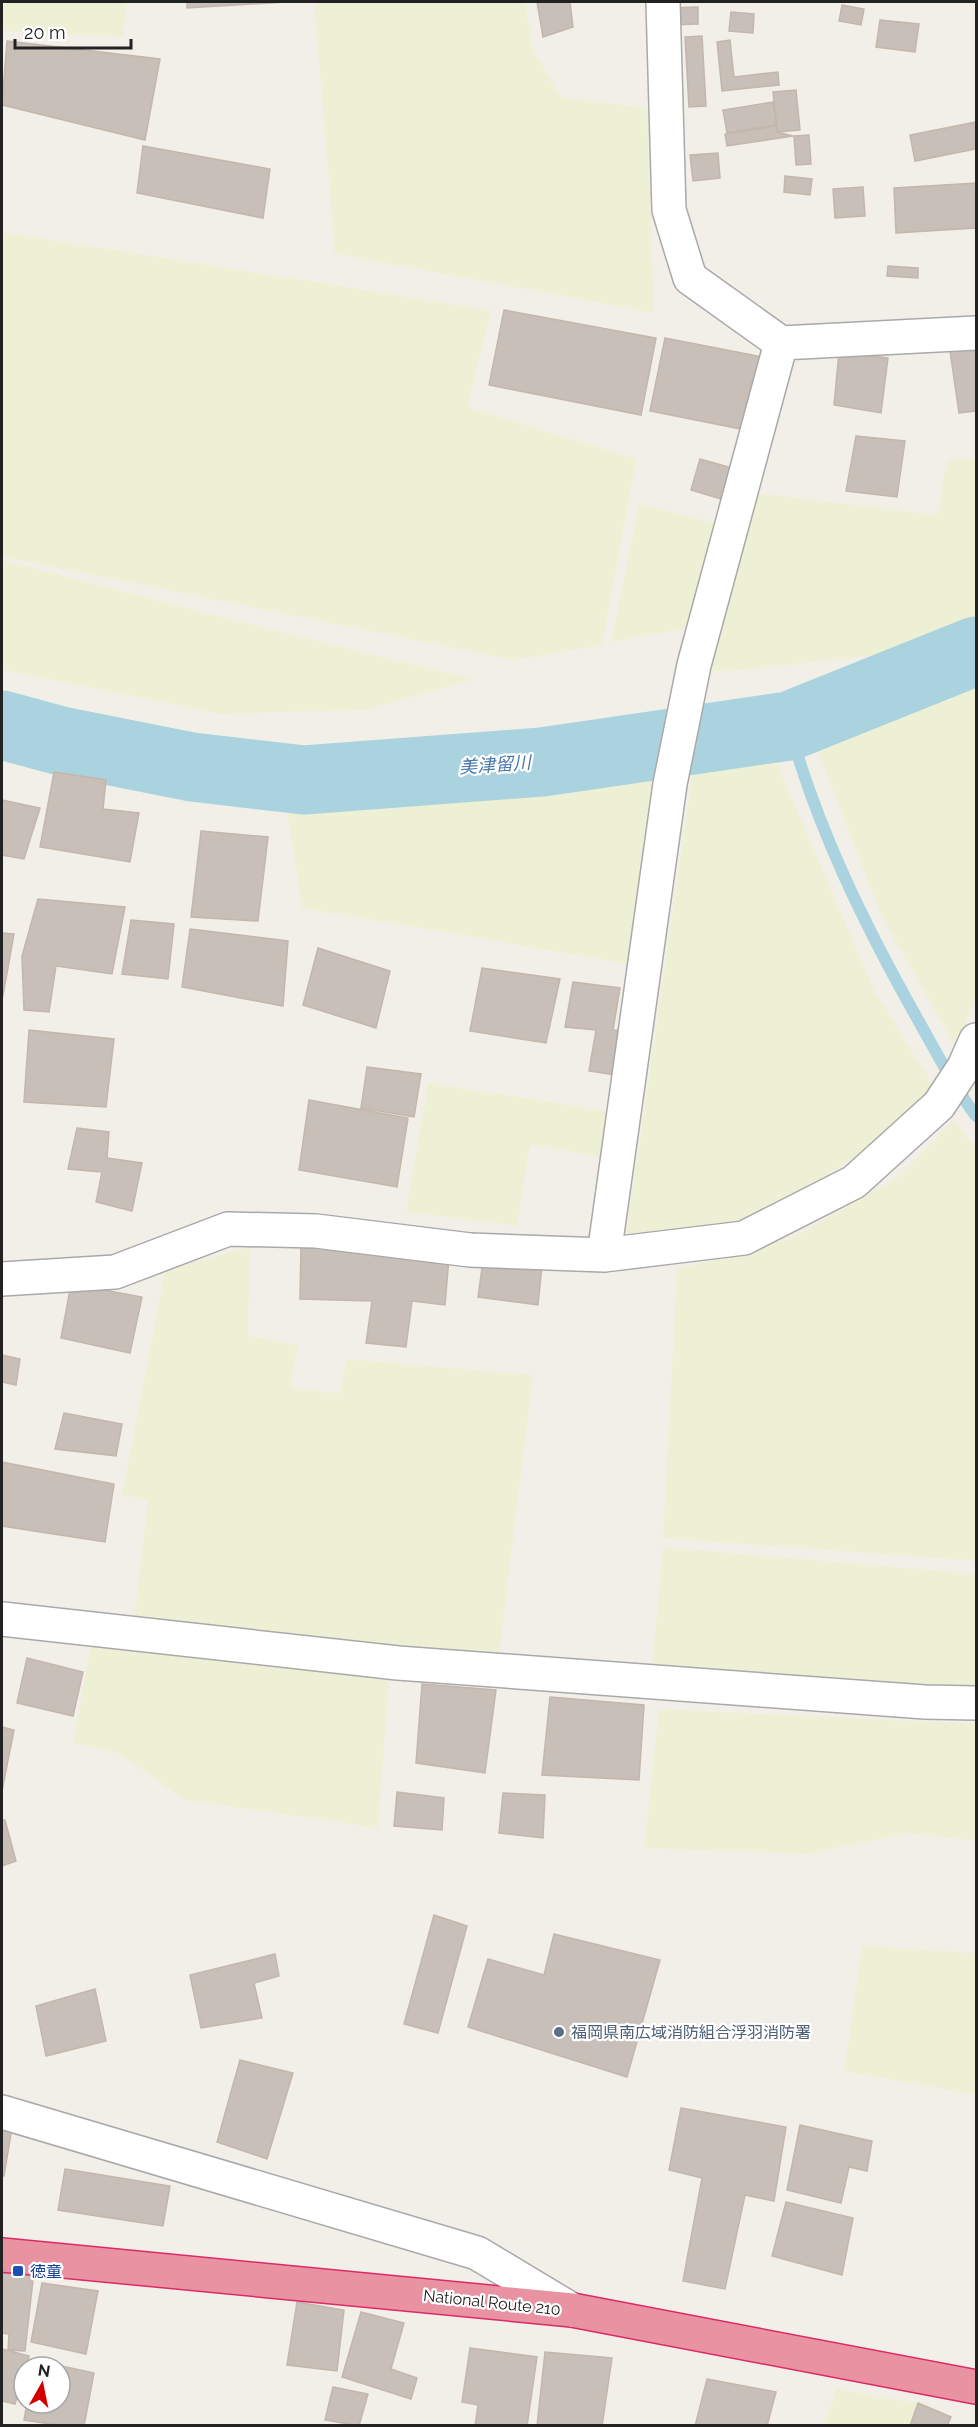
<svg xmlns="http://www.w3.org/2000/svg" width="978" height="2427" font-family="Raleway,'Noto Sans JP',sans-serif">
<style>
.farmland{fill:#eef0d5}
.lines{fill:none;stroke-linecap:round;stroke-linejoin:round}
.stream{stroke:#aad3df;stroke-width:12}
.river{stroke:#aad3df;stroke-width:69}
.building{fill:#c7bfb8;stroke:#c4b6ab;stroke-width:1.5}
.minor-casing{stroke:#a9a9a9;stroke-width:36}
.highway-casing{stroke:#dc2a67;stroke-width:36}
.minor{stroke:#fff;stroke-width:33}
.highway{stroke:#e892a2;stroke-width:33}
.service-dot{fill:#5c6f8a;stroke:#fff;stroke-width:2}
.transit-dot{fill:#1a4fb4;stroke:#fff;stroke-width:2}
.labels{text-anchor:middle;stroke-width:4.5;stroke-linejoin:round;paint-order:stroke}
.service-label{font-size:16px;fill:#4e5e75;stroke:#fff;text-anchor:start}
.transit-label{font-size:16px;fill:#164399;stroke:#fff;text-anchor:start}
.street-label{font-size:16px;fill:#222;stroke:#fff}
.water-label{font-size:18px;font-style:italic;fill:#4a7aab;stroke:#fff}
</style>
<rect width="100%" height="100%" fill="#f2efe9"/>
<path class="farmland" d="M2,2H127L123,37L2,31Z
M314,2H526L531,46L561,97L647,108L654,313L335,254Z
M2,232L491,310L468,407L636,459L602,645L514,660L2,557Z
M976,459V632L891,654L730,671H710V653L758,493L938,515L946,460Z
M639,504L720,524L686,629L611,642Z
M2,560L297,636L474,679L367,710L220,714L2,670Z
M976,684V997L955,1046L881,915L817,749Z
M695,754L776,761L875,992L935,1088L861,1154L742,1226L626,1236Z
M658,765L629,964L302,908L287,811Z
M428,1083L609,1111L602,1157L530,1145L517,1226L406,1212Z
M954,1119L976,1149V1561L663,1538L677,1269L792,1238L900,1176Z
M250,1247L248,1336L298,1345L290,1387L340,1394L346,1359L533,1375L499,1655L134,1620L148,1500L122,1495L165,1270Z
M663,1547L976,1574V1692L652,1668Z
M91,1644L389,1677L378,1828L185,1800L118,1753L73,1743Z
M659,1709L976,1724V1841L907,1833L808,1854L644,1848Z
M862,1946L976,1953V2095L844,2071Z
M837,2389L918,2403L910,2425H823Z"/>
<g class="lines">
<path class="stream" d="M789,726C817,828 865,926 917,1018C936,1052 953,1085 976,1116"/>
<path class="river" d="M2,725L61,741L192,767L304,780L542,762L789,726L976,651"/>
</g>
<path class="building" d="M187,2H287L187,8Z
M537,2H570L573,27L543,37Z
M842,5L864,9L861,25L839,21Z
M698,7V24L672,25L671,8Z
M731,12L754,14L753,33L729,31Z
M880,20L919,24L915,52L876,47Z
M702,36L706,106L689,107L685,37Z
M730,40L734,77L778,72L779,85L722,91L717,42Z
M7,41L160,59L145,140L2,105Z
M796,90L800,130L777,132L773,92Z
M773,102L777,125L727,133L723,110Z
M976,122V149L915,161L910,135Z
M776,126L777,132L793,136L727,146L725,134Z
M809,135L811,164L796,165L794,136Z
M143,146L270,169L263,218L137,193Z
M718,153L720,178L693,181L690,155Z
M785,176L812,179L810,195L784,192Z
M976,183V228L896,233L894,188Z
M863,187L865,216L835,218L833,189Z
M888,266L918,268V278L887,276Z
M504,310L656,338L641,415L489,385Z
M665,338L763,357L751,431L650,411Z
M976,341V411L959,413L949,344Z
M839,352L888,358L881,413L834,405Z
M856,436L905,441L897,497L846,491Z
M700,459L736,469L728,501L691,490Z
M54,772L106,780L103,809L139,813L130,862L40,847Z
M2,800L40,808L24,859L2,855Z
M201,831L268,837L258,921L191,917Z
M38,899L125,907L112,974L56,966L49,1012L24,1010L22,956Z
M131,920L174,924L168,979L122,974Z
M190,929L288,941L283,1006L182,987Z
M2,933L14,934L2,1001Z
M318,948L390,971L376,1028L303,1005Z
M482,968L560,979L546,1043L470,1031Z
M573,982L620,988L613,1030L635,1032L621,1076L589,1071L596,1030L565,1027Z
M29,1030L114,1039L106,1107L24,1102Z
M367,1067L421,1074L414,1117L361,1108Z
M309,1100L408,1118L397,1187L299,1170Z
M77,1128L109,1132L107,1158L142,1163L132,1211L96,1202L102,1172L68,1169Z
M301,1245L449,1258L445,1305L412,1301L406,1347L366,1343L372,1301L300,1299Z
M483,1261L542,1266L538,1305L478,1297Z
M71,1284L142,1297L130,1353L61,1338Z
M2,1355L20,1359L16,1385L2,1382Z
M64,1413L122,1424L116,1456L55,1449Z
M2,1462L114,1484L105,1542L2,1526Z
M27,1658L83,1672L73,1716L17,1703Z
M422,1684L496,1690L485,1773L416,1763Z
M550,1697L644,1705L639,1780L542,1775Z
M2,1727L14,1730L2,1791Z
M397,1792L444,1798L442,1830L394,1826Z
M503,1793L545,1795L543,1838L499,1833Z
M2,1820H5L16,1861L2,1866Z
M434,1915L467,1926L438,2033L404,2024Z
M554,1934L660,1960L627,2077L468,2027L488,1959L544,1975Z
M275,1954L279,1976L254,1983L262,2018L201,2028L190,1975Z
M95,1989L106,2041L46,2056L36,2006Z
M240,2060L293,2073L267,2159L217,2142Z
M681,2108L786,2127L774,2201L745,2195L725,2289L683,2281L702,2178L669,2170Z
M2,2121L13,2122L4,2176H2Z
M800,2125L872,2141L867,2171L849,2167L841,2203L787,2190Z
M65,2169L170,2186L163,2226L58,2210Z
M786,2202L853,2218L842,2275L772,2256Z
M2,2268L34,2271L25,2351L8,2350L9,2334L2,2333Z
M42,2283L98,2291L86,2354L31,2342Z
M297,2302L344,2310L337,2371L287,2365Z
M361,2312L404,2323L391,2369L417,2378L411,2399L342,2377Z
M470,2348L537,2357L527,2426H475L478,2405L462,2402Z
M2,2349L29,2356L15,2404L2,2401Z
M545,2352L612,2358L602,2426H537Z
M34,2360L94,2373L84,2426H64L24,2420L27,2403H60V2367H33Z
M707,2379L776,2392L767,2426H695Z
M333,2387L368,2394L359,2426L325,2420Z
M918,2403L951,2417L947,2426H910Z"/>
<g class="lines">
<defs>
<path id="minor" d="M663,2L669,210L690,278L781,343L976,333
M604,1255L670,784L694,665L781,343
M2,1279L115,1272L228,1229L316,1231L470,1250L604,1255L744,1238L854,1182L939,1105L964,1067L976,1040
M2,1619L398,1663L925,1702L976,1703
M2,2112L477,2253L572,2310"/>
<path id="highway" d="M2,2255L572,2310L976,2387"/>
</defs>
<use href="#minor" class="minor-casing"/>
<use href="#highway" class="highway-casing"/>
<use href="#minor" class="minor"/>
<use href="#highway" class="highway"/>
</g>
<circle class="service-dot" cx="559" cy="2032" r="6"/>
<rect class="transit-dot" x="12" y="2265" width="12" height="12" rx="3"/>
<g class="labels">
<g class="service-label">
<text x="571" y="2038">福岡県南広域消防組合浮羽消防署</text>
</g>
<g class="transit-label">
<text x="30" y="2277">徳童</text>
</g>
<g class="street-label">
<text transform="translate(492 2302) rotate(6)" y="6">National Route 210</text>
</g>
<g class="water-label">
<text transform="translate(495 765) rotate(-4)" y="6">美津留川</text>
</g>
</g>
<rect width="978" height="2427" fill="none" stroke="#222222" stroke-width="6"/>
<g transform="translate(42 2385) rotate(9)"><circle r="28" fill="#ffffff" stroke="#a7a7a7" stroke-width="1.5"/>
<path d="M0-4.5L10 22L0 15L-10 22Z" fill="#d40000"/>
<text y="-9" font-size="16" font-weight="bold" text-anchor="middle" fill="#222222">N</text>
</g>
<path d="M15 39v9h116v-9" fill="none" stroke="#222222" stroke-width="3"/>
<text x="24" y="39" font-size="18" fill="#222222" stroke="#ffffff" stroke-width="4.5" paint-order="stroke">20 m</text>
</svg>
